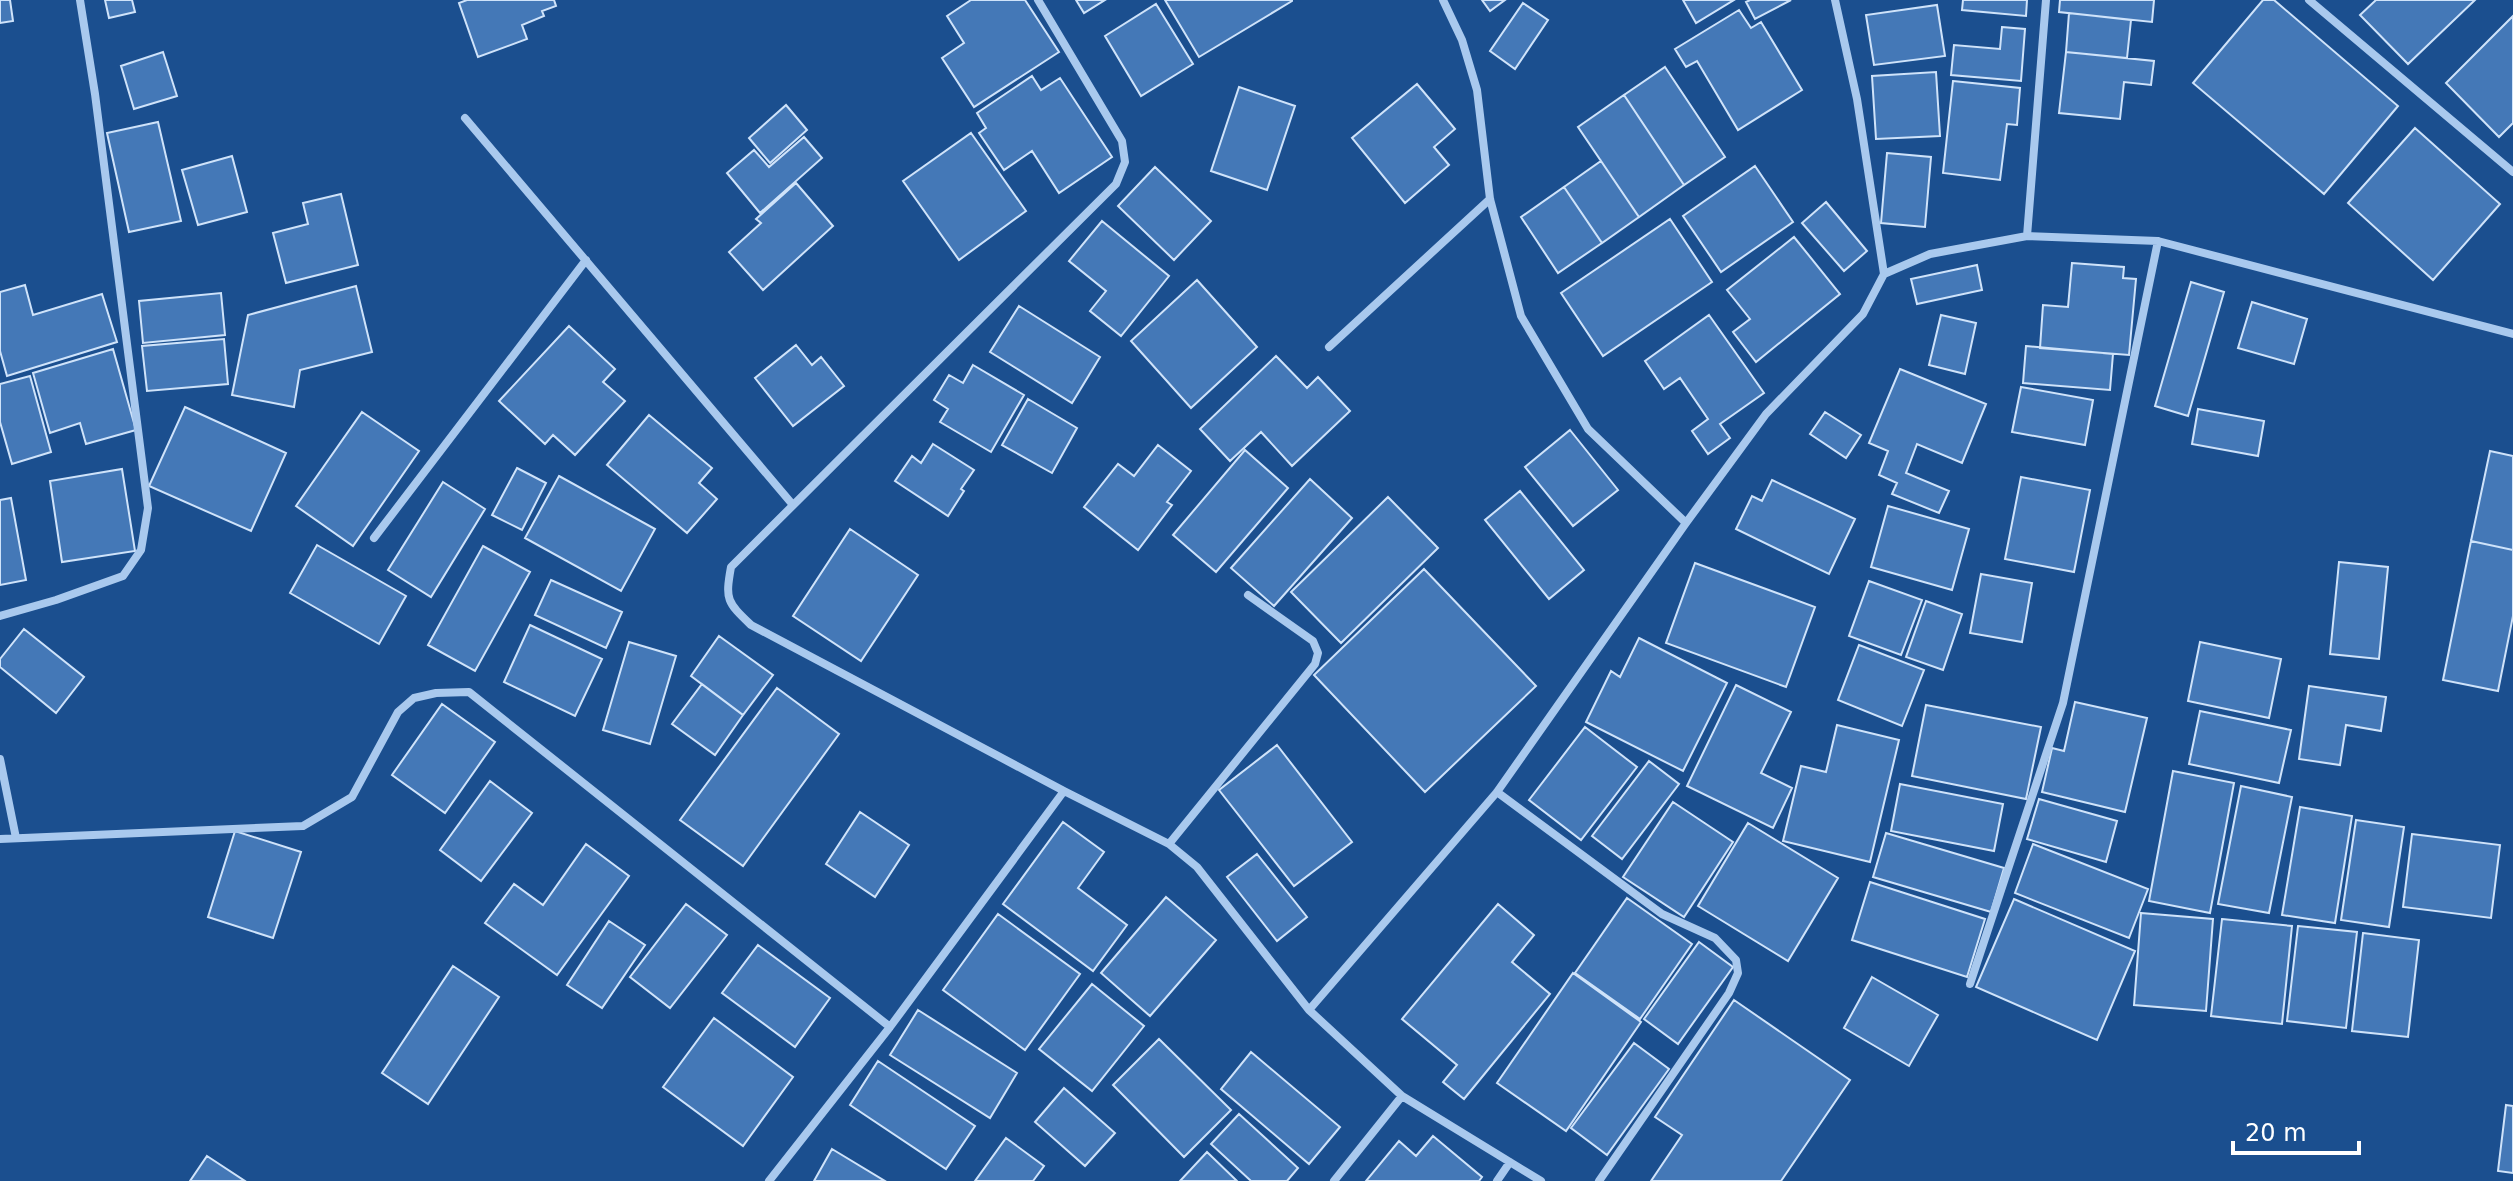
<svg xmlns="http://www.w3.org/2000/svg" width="2513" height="1181" font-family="'DejaVu Sans',sans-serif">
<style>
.building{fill:#4478b7;stroke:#cfe3fa;stroke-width:2}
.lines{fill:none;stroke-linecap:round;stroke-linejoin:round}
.minor{stroke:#a9c9ee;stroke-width:8}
</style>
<rect width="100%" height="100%" fill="#1b4f8f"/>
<path class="building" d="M0,0H10L13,21L0,23Z
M105,0H132L135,12L109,18Z
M467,0H554L556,6L542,11L544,16L522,25L527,39L478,57L459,3Z
M971,0H1025L1059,52L974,107L942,58L964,43L947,16Z
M1076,0H1105L1084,13Z
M1165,0H1292V1L1199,57Z
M1482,0H1505L1490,11Z
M1683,0H1734L1696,23Z
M1750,0H1791L1755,19L1746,2Z
M1963,0H2027L2026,16L1962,10Z
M2060,0H2154L2152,22L2059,12Z
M2263,0H2274L2398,106L2324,194L2193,83Z
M2376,0H2475L2408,64L2360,15Z
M1523,3L1548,20L1515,69L1490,51Z
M1156,4L1193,64L1141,96L1105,36Z
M1937,5L1945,56L1874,65L1866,15Z
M1739,10L1751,28L1761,22L1802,90L1738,130L1697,61L1686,67L1675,49Z
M2069,13L2131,20L2127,58L2066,52Z
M2513,16V123L2499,137L2446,83Z
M2002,27L2025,29L2021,81L1951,75L1954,45L2000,49Z
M163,52L177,96L134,109L121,66Z
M2066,52L2154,61L2151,85L2124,82L2120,119L2059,113Z
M1665,67L1725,157L1684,185L1624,95Z
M1936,72L1940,136L1876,139L1872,76Z
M1032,76L1041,90L1060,78L1112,157L1059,193L1032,151L1004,170L979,133L986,128L977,113Z
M1953,81L2020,88L2017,125L2007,124L2000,180L1943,173Z
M1417,84L1455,129L1434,147L1449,165L1405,203L1352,138Z
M1239,87L1295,106L1267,190L1211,171Z
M1624,95L1684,185L1639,217L1578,127Z
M786,105L807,130L770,163L749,138Z
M158,122L181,221L129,232L107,133Z
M2415,128L2500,204L2433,280L2348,203Z
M971,133L1026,211L959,260L903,181Z
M804,137L822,158L760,213L727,173L754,150L769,167Z
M1887,153L1931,157L1925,227L1881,223Z
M232,156L247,212L198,225L182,170Z
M1601,161L1639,217L1602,243L1564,187Z
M1755,166L1793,222L1721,272L1683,216Z
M1155,167L1211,221L1174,260L1118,206Z
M796,183L833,226L763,290L729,252L761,223L756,219Z
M1564,187L1602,243L1558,273L1521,217Z
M341,194L358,265L286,283L273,233L308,224L303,203Z
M1826,202L1867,251L1844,271L1802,223Z
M1670,219L1712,282L1603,356L1561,293Z
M1102,221L1169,276L1121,336L1090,311L1106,291L1069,261Z
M1794,237L1840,294L1756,362L1733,332L1750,319L1727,290Z
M2072,263L2124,267L2123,278L2136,279L2129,355L2040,348L2043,305L2068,307Z
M1977,265L1982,290L1917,304L1911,279Z
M1197,280L1257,347L1191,408L1131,341Z
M2191,282L2224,292L2188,416L2155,406Z
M25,285L33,315L102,294L117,342L7,376L0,351V292Z
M356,286L372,352L300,370L294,407L232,395L248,315Z
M221,293L225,335L143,343L139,301Z
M2252,302L2307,319L2294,364L2238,348Z
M1019,306L1100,357L1072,403L990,352Z
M1709,315L1764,393L1720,424L1730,438L1708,454L1692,431L1708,419L1680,378L1664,389L1645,361Z
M1941,315L1976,323L1965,374L1929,365Z
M569,326L615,369L603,382L625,401L575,455L553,435L545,444L499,401Z
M224,339L228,384L147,391L142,346Z
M796,345L812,365L821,357L844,386L793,426L755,378Z
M2026,346L2113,354L2110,390L2023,383Z
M113,349L136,430L86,444L80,423L50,433L33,373Z
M1276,356L1307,388L1318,377L1350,411L1292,466L1261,432L1230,461L1200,429Z
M973,365L1024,395L991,452L940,422L948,409L934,400L949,375L963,383Z
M1900,369L1986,404L1962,463L1917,444L1906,473L1949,491L1939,513L1892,494L1897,483L1879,475L1888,451L1869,443Z
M30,376L51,452L12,464L0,422V384Z
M2021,387L2093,400L2085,445L2012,432Z
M1028,399L1077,428L1052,473L1002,445Z
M185,407L286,453L251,531L149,486Z
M2198,409L2264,421L2258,456L2192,444Z
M362,412L419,451L353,546L296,506Z
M1825,412L1861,435L1846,458L1810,434Z
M649,415L712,468L699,483L717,499L687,533L607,465Z
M1570,430L1618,490L1573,526L1525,467Z
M933,444L974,470L961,489L964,491L948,516L895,481L912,456L921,463Z
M1158,445L1191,471L1167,502L1172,505L1138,550L1084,507L1118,464L1134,476Z
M1245,450L1288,488L1216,572L1173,535Z
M2490,451L2513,456V550L2471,541Z
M517,468L546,483L522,530L492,515Z
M122,469L135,551L62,562L50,481Z
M559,476L655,529L621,591L525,538Z
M2021,477L2090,490L2074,572L2005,559Z
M1310,479L1352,518L1274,606L1231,568Z
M1772,480L1855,519L1829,574L1736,529L1752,496L1762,501Z
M443,482L485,509L431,597L388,570Z
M1520,491L1584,570L1549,599L1485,520Z
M1388,497L1438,548L1341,643L1291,592Z
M11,498L26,580L0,585V500Z
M1888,506L1969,529L1952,590L1871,567Z
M850,529L918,575L861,661L793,616Z
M2471,541L2513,550V616L2498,691L2443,680Z
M317,545L406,596L379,644L290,593Z
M483,546L530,572L475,671L428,645Z
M2339,562L2388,567L2379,659L2330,654Z
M1695,563L1815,607L1786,687L1666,643Z
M1424,569L1536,686L1425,792L1314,675Z
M1981,574L2032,583L2022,642L1970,633Z
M551,580L622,612L606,648L535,615Z
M1869,581L1922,600L1901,655L1849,636Z
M1926,601L1962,614L1943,670L1906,657Z
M530,625L602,659L575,716L504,682Z
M24,629L84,677L56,713L0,667V659Z
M719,636L773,675L743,715L691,676Z
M1639,638L1727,683L1683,771L1586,722L1611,671L1620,677Z
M629,642L676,656L650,744L603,730Z
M2200,642L2281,659L2269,718L2188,701Z
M1859,645L1924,670L1902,726L1838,700Z
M702,684L743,715L715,755L672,724Z
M1736,685L1791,712L1761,773L1792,788L1773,828L1687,786Z
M2309,686L2386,697L2381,731L2346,725L2340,765L2299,759Z
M777,688L839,734L743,866L680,820Z
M2075,702L2147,718L2125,812L2042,792L2052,748L2064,751Z
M442,704L495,742L445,813L392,775Z
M1926,705L2041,727L2026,799L1912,776Z
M2200,711L2291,730L2279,783L2189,764Z
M1837,725L1899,740L1870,862L1783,841L1801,766L1826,772Z
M1585,727L1637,767L1581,840L1529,800Z
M1277,745L1352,842L1294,886L1219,790Z
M1649,761L1679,784L1622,859L1592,836Z
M2173,771L2234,783L2210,913L2149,901Z
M490,781L532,813L481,881L440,850Z
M1900,784L2003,804L1994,851L1891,831Z
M2241,786L2292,797L2269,913L2218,904Z
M2039,799L2117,821L2106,862L2027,839Z
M1673,802L1733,842L1684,917L1623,877Z
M2300,807L2352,816L2335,923L2282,915Z
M860,812L909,845L875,897L826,864Z
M2356,820L2404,827L2389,927L2341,920Z
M1063,822L1104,852L1078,888L1127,925L1093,971L1003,904Z
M1748,823L1838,878L1788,961L1698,906Z
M235,831L301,852L273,938L208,917Z
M1886,833L2004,868L1991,912L1873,877Z
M2412,834L2500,845L2491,918L2403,907Z
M586,844L629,876L557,975L485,923L514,884L543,905Z
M2033,844L2148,889L2129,938L2015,893Z
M1257,854L1307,917L1277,941L1227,877Z
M1870,882L1985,919L1967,977L1852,940Z
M1166,897L1216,940L1150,1016L1101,973Z
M1627,898L1692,944L1640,1019L1575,973Z
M2014,899L2135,951L2097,1040L1976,987Z
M686,904L727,935L670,1008L630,977Z
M1498,904L1534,935L1512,962L1550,994L1464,1099L1443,1082L1457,1065L1402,1019Z
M2141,913L2213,919L2206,1011L2134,1005Z
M998,914L1080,974L1025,1050L943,990Z
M2222,919L2292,926L2282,1024L2211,1016Z
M609,921L645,945L602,1008L567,985Z
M2298,926L2357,932L2346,1028L2287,1021Z
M2363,933L2419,940L2408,1037L2352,1031Z
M1699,942L1733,967L1678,1044L1644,1019Z
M758,945L830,998L795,1047L722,993Z
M453,966L499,997L428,1104L382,1073Z
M1573,973L1641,1022L1566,1131L1497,1083Z
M1872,977L1938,1015L1909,1066L1844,1028Z
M1092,984L1144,1026L1092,1091L1039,1049Z
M1734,1000L1850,1080L1781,1181H1651L1682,1135L1655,1117Z
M918,1010L1017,1073L990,1118L890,1055Z
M714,1018L793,1077L743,1146L663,1087Z
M1159,1039L1231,1110L1184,1157L1113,1085Z
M1634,1043L1669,1069L1607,1155L1571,1128Z
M1251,1052L1340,1127L1309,1164L1221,1089Z
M878,1061L975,1126L946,1169L850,1105Z
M1064,1088L1115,1133L1085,1166L1035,1122Z
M2506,1105L2513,1106V1173L2498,1171Z
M1239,1114L1298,1168L1287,1181H1251L1211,1144Z
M1433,1136L1482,1177L1479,1181H1366L1399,1141L1416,1156Z
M1006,1138L1044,1166L1033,1181H975Z
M832,1149L885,1181H814Z
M1207,1152L1237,1181H1180Z
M207,1156L245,1181H190Z"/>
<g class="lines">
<path class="minor" d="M1038,0L1122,141L1125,162L1116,184L731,567C725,600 727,602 751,625L1064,791
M1443,0L1462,40L1477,90L1490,199L1521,316L1588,429L1686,523
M1835,0L1857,99L1884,274
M2309,0L2513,172
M465,118L793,505
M2027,236L2046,0
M1329,347L1490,199
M374,538L586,260
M0,616L56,600L123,576L141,550L148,508L95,94L80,0
M0,759L16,838
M1497,792L1662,914L1715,938L1736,960L1738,973L1729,993L1599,1181
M0,839L303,826L352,797L398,712L414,698L436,693L469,692L890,1027
M1169,844L1315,664L1318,653L1313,641L1248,595
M1970,984L2063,703L2158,241
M1309,1010L1497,792L1686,523L1766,414L1863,314L1884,274L1930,254L2027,236L2158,241L2513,334
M769,1181L890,1027L1064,791L1169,844L1197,867L1309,1010L1402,1096L1541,1181
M1334,1181L1402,1096
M1497,1181L1510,1162"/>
</g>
<path d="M2233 1141v12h126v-12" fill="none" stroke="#ffffff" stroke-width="4"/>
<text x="2245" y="1141" font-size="24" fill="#ffffff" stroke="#1b4f8f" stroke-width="6" paint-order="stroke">20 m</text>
</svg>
